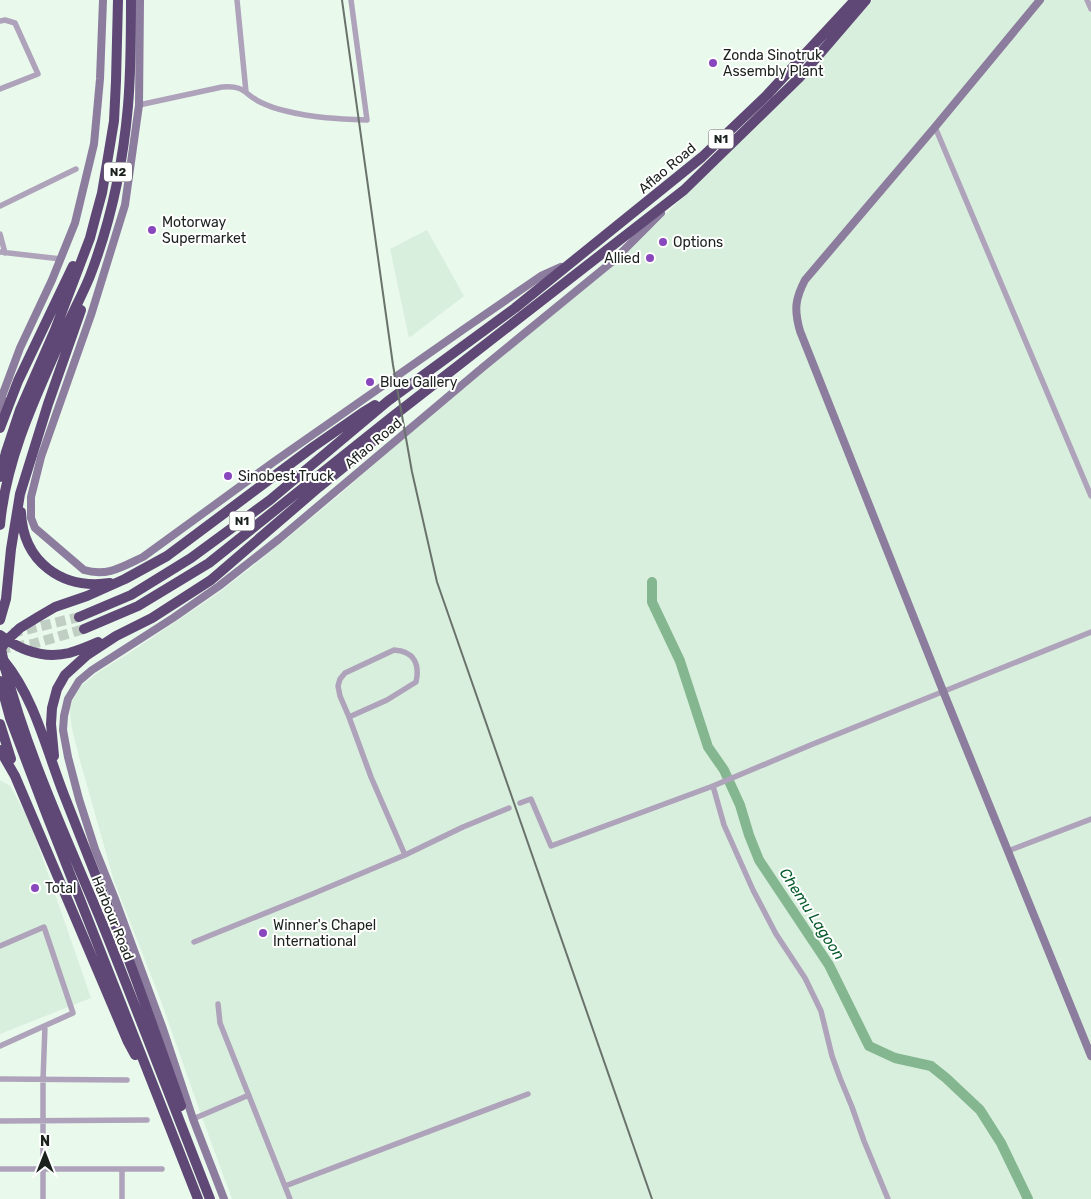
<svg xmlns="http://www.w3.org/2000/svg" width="1091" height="1199" font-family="Rubik,sans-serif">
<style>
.built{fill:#d9efdd}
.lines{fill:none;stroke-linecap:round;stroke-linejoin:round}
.river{stroke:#84b790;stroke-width:10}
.highway-tunnel{stroke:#c0cec3;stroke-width:10;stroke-dasharray:10 5;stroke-linecap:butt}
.street{stroke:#aea3ba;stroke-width:5.5}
.secondary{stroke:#8c7c9d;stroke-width:8}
.highway{stroke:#5f4876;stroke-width:10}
.rail{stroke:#69736c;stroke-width:2}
.highway-bridge{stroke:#5f4876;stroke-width:10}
.poi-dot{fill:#8847bc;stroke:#fff;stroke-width:2}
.labels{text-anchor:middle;stroke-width:4;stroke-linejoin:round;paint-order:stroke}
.shield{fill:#fff;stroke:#5f6461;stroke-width:1}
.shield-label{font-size:12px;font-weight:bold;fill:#1b211d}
.poi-label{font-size:14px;fill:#1b211d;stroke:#fff;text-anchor:start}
.street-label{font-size:14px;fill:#1b211d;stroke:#fff}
.water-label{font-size:15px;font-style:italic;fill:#065b2b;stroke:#fff}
</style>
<rect width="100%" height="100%" fill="#e9f9ec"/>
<path class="built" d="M873,0H1091V1199H232L199,1109L161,1001L114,881L79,757L71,724L70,708L73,699L81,686L100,671L128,654L217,594L253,566L337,497L427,417L603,271L653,227L807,74Z
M427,230L464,296L409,338L390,249Z
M0,780L10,786L30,822L91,998L0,1034Z"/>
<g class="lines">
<path class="river" d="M652,582V602L680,661L708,747L724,770L729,781L740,805L749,835L759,860L829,965L869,1046L895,1058L931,1066L946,1078L980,1110L1001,1143L1028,1199"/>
<path class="highway-tunnel" d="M12,633L79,617
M0,649L33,644L84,629"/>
<path class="street" d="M237,0L246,92
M1087,0L1091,9
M0,21L5,20L15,23L38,74L0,89
M139,105L222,87C245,85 244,94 260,102C268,106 277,109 286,111C313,118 339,119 367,120L351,0
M935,127L1091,496
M0,206L76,169
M0,234L5,253
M0,252L61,259
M349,717L387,700L416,682C420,664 414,651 394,650L345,673L340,679L338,686L340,696L349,717L371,777L405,855
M713,786L724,825L753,890L776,934L805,978L821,1011L832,1056L840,1078L852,1107L864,1141L888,1199
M520,803L531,799L551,846L713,786L813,744L1091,632
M1008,851L1091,819
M194,942L310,895L405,855L463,827L509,808
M0,946L44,927L73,1013L0,1046
M218,1004L220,1023L290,1199
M0,1079L127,1080
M193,1119L249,1095
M0,1121L147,1120
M0,1169H162
M122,1169V1199
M285,1186L528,1094
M43,1199V1080L45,1026"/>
<path class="secondary" d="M140,0L139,105L125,205L91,315L41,457L31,497V518L35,528L84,570C107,577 122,567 143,557L275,461L464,329L541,276L561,267
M1040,0L935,127L805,280C795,299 794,310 800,331L943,691L1091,1056
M2,418V396L20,348L52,280L75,223L94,144L100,79L103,0
M224,1199L193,1119L163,1029L115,899L95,849L79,799L68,757L63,730L64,716L68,699L79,681L92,670L173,618L219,586L279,539L482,368L613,261L661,213"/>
<path class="highway" d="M0,428L18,381L73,266
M0,477L6,452L20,410L55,330L90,238L96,215L102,193L114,121L116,81L118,0
M21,512C23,562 62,590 110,583
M0,525C6,458 36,396 63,335C71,315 82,296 90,276C110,224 123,163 128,106C131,71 131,35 131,0
M79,617L131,595L191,558L270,500L388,401L515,308L702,157L767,95L855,0
M0,620L6,599L11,549L20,494L48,404L81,310
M84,629L138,606L209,563L392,417L684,190L799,78L866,0
M0,635C20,650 44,659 69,653C79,650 89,646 98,642
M0,650L7,640L20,628L38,617L55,607L87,596L125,579L167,556L313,447L362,413L375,405
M4,661C35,699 46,749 64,795C83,844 103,893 122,942C143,997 162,1052 181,1106
M5,668C28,756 67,839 102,923C139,1015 174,1107 210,1199
M0,681L10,718L46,813L198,1199
M0,724L11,759
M0,750L15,776L128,1042L135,1055
M54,756L51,724L52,708L57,689L65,675L87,655L116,636L152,618L211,580L319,487L360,454L382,432"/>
<path class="rail" d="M342,0L393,365L412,472L437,582L652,1199"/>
<path class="highway-bridge" d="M0,644L5,668"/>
</g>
<g class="poi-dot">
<circle cx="713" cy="63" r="5"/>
<circle cx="152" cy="230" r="5"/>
<circle cx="663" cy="242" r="5"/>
<circle cx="650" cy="258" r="5"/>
<circle cx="370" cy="382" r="5"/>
<circle cx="228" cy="476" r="5"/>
<circle cx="35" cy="888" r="5"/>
<circle cx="263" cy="933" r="5"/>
</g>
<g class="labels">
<g class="shield">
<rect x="708.5" y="129.5" width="25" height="19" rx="4"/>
<rect x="104" y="162.5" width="28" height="19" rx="4"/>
<rect x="229.5" y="511.5" width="25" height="19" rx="4"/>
</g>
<g class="shield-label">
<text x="721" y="143">N1</text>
<text x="118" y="176">N2</text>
<text x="242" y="525">N1</text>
</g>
<g class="poi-label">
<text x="723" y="60">Zonda Sinotruk<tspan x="723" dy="16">Assembly Plant</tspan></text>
<text x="162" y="227">Motorway<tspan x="162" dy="16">Supermarket</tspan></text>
<text x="673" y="247">Options</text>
<text x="640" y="263" text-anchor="end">Allied</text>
<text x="380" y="387">Blue Gallery</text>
<text x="238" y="481">Sinobest Truck</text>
<text x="45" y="893">Total</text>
<text x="273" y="930">Winner's Chapel<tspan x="273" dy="16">International</tspan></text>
</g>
<g class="street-label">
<text transform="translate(667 168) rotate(-40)" y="5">Aflao Road</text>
<text transform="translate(373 443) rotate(-40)" y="5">Aflao Road</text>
<text transform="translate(113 918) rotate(68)" y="5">Harbour Road</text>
</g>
<g class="water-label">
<text transform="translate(812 914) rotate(57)" y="5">Chemu Lagoon</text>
</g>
</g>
<g transform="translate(45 1154)" stroke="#ffffff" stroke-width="4" paint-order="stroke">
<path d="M0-4L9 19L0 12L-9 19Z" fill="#1b211d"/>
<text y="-8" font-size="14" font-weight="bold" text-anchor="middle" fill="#1b211d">N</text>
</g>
</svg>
